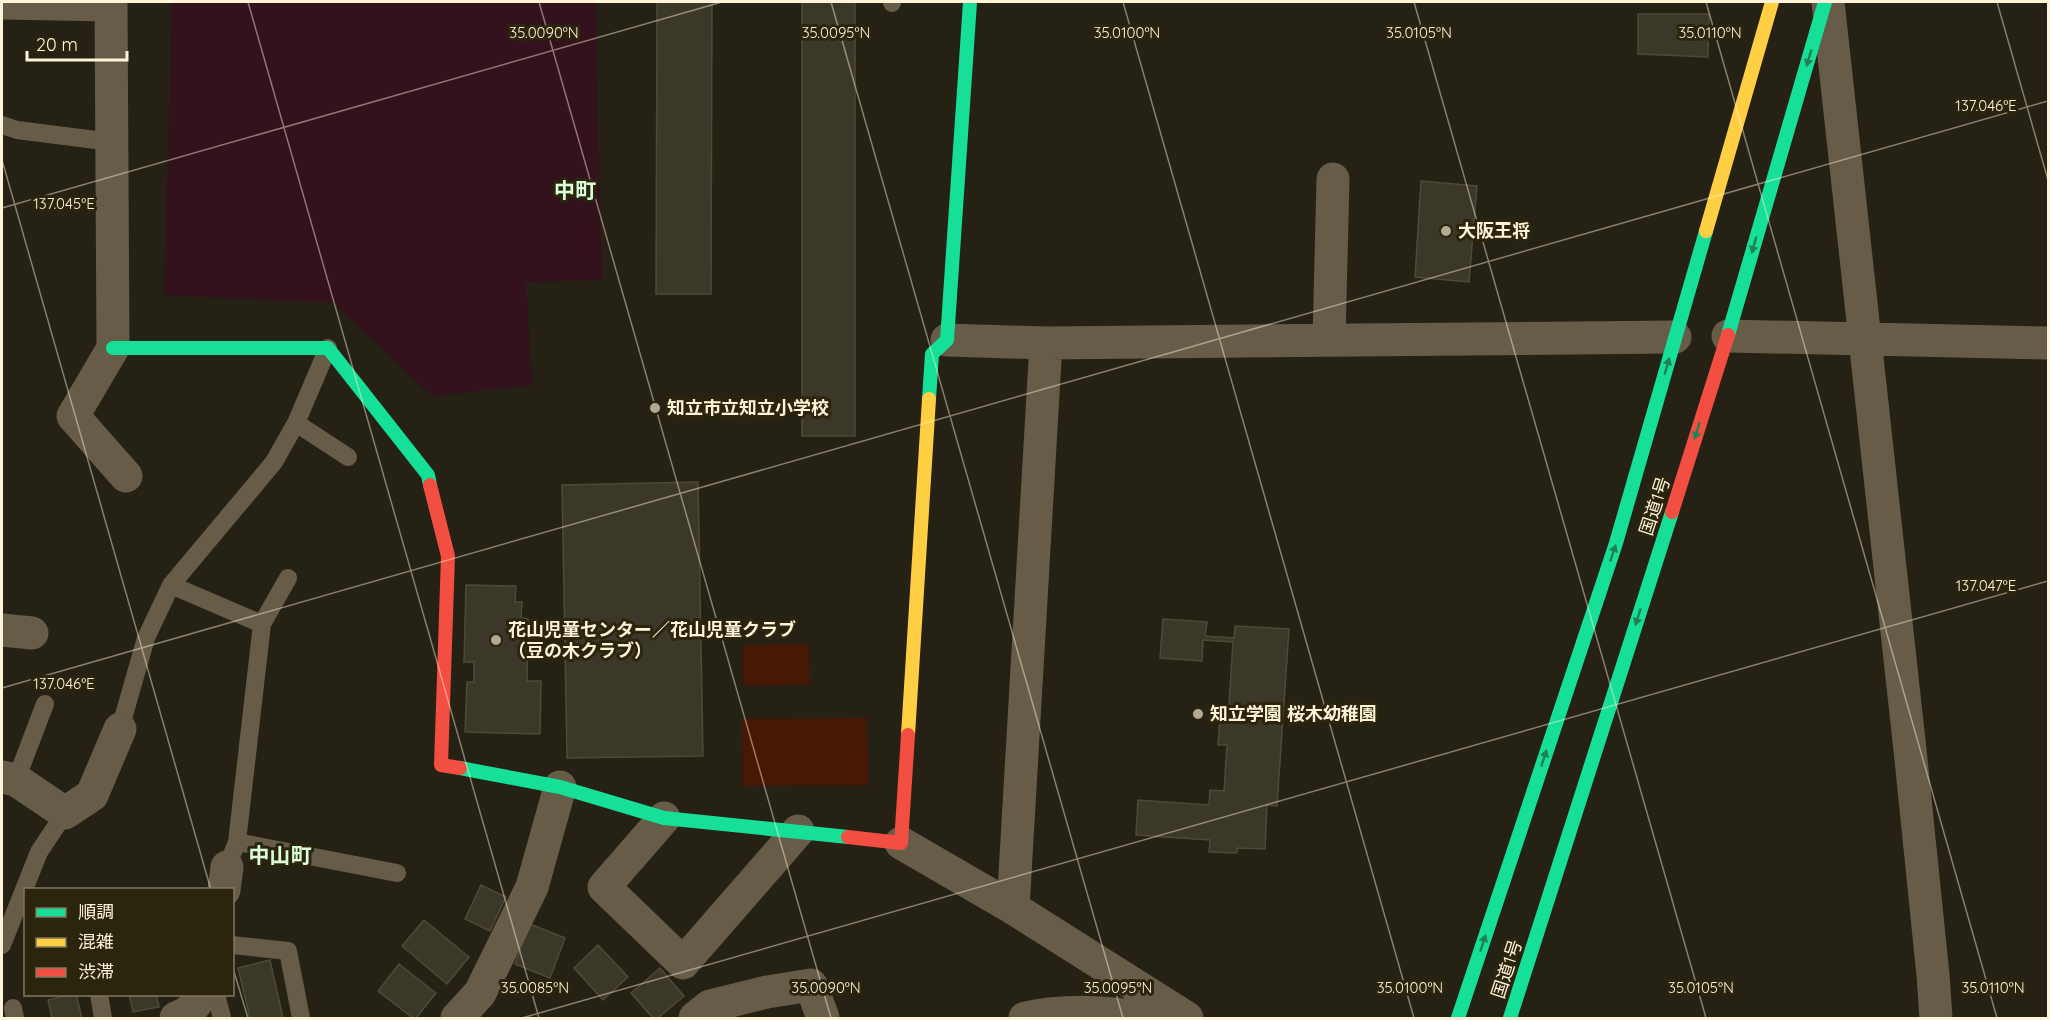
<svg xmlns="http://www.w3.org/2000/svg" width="2050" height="1020" font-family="Quicksand,'Noto Sans JP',sans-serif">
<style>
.green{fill:#33121e}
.water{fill:#481806}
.building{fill:#3c3829;stroke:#4f4a36;stroke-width:1.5}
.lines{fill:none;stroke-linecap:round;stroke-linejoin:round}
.lane{stroke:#665c48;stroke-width:18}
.street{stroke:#665c48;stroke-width:33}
.fast{stroke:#16e098;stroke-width:14}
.slow{stroke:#ffcf43;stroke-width:14}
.jam{stroke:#f24e42;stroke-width:14}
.oneway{fill:#208253}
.ticks{fill:none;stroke:#fff4d8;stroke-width:1.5;stroke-opacity:0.45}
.poi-dot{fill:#b3aa93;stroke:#2b250e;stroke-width:2}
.labels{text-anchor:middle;stroke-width:6;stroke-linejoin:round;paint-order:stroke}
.poi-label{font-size:18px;font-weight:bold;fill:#fff4d8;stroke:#2b250e;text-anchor:start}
.street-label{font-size:18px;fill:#fff4d8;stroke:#2b250e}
.quarter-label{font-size:21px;font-weight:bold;fill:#daffda;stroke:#2b250e}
.ticks-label{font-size:15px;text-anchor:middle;fill:#fff4d8;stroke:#2b250e;stroke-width:6;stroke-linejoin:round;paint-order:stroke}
</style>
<rect width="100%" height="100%" fill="#252114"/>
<path class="green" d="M172,2H595L602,280L526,282L532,385L432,396L334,303L164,295Z"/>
<path class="water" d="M809,644L810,684L743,686V645Z
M867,718L868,785L743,786L742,719Z"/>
<path class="building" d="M657,2H712L711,294H656Z
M802,2H855V436H802Z
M1638,14H1709L1708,57L1638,54Z
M1421,181L1477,186L1469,282L1415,277Z
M698,482L703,756L567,758L562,485Z
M466,585L516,586L515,602H522L521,618L528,619L527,681H541L540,734L465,732L467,682H474V662H464Z
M1163,619L1207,622L1205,636L1234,638L1235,626L1289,629L1277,806L1267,805L1265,849L1237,848V853L1209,852L1210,840L1136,835L1138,800L1209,805L1210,790L1224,791L1227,745H1218L1220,719L1228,720L1233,642L1203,640L1202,661L1160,658Z
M481,885L506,897L490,931L465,919Z
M424,920L469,957L447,984L402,946Z
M530,924L565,938L550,978L515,964Z
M598,945L628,977L603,1000L574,968Z
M270,960L283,1018H250L238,968Z
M399,964L436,993L416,1018H413L378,991Z
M660,968L684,996L658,1018H653L631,993Z
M72,994H76L82,1018H52L48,1000Z
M129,994H156L159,1007L133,1012Z"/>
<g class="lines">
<path class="lane" d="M892,2V3
M2,125L17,130L112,142
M296,423L348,457
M171,585L262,624
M120,729L146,638L171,585L274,462L296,423L328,348
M16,780L45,704
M237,842L397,873
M227,867L237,842L262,624L288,578
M2,945L39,852L65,813
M232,945L288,951L301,1018
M99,994L103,1018
M216,994L222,1018
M13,1008L15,1018"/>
<path class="street" d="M111,2L113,348L73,416L126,476
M1828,2L1910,750L1933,975L1936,1018
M2,3L111,5
M1728,336L2048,343
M947,340L1046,343L1675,337
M1329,340L1333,179
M2,630L32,633
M2,777L16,780L65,813L92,795L120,729
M664,818L604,887L683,963L798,831
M901,843L1013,908L1187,1018
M224,890L227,867
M1013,908L1046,343
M176,1018L189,1012L203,994
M457,1018L480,993L532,887L560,787
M695,1018L710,1006L767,992L811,985L823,1018
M1025,1018C1066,1009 1108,1012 1149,1018"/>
<path class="fast" d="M1728,335L1825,2
M113,348H328L428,475L430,485
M929,399L932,354L947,340L970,2
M460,768L560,787L664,818L848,837
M1458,1018L1616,543L1706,231
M1510,1018L1672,512"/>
<path class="slow" d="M1706,231L1772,2
M908,735L929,399"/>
<path class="jam" d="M430,485L448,556L441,765L460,768
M1672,512L1728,335
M848,837L901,843L908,735"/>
</g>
<defs><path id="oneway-solid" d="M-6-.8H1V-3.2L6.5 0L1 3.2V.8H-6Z" transform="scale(1.5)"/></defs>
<g class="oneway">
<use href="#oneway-solid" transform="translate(1809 58) rotate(106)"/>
<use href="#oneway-solid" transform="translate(1754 245) rotate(106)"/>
<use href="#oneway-solid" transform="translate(1667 366) rotate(-74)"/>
<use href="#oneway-solid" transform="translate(1697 431) rotate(108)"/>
<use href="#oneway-solid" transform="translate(1613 553) rotate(-72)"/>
<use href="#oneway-solid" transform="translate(1638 617) rotate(108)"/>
<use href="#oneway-solid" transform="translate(1544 758) rotate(-72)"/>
<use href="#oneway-solid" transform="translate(1483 943) rotate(-72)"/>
</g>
<path class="ticks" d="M248,2L539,1018M539,2L831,1018M831,2L1123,1018M1123,2L1414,1018M1414,2L1706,1018M1706,2L1997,1018M1997,2L2048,180M2,160L211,890M2,208L722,2M2,688L2048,101M232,965L248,1018M522,1018L2048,581"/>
<g class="poi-dot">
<circle cx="1446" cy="231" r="6"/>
<circle cx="655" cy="408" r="6"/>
<circle cx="496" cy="640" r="6"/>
<circle cx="1198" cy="714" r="6"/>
</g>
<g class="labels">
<g class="poi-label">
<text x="1458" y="237">大阪王将</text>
<text x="667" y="414">知立市立知立小学校</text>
<text x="508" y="636">花山児童センター／花山児童クラブ<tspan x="508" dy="21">（豆の木クラブ）</tspan></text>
<text x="1210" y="720">知立学園 桜木幼稚園</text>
</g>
<g class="street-label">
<text transform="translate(1655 506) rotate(-72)" y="6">国道1号</text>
<text transform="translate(1507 969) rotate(-72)" y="6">国道1号</text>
</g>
<g class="quarter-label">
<text x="575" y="198">中町</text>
<text x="280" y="863">中山町</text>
</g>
</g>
<g class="ticks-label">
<text x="544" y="38">35.0090°N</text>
<text x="836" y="38">35.0095°N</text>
<text x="1127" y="38">35.0100°N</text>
<text x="1419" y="38">35.0105°N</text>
<text x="1710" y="38">35.0110°N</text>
<text x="1986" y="111">137.046°E</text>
<text x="64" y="209">137.045°E</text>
<text x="1986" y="591">137.047°E</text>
<text x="64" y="689">137.046°E</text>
<text x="535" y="993">35.0085°N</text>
<text x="826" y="993">35.0090°N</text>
<text x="1118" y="993">35.0095°N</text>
<text x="1410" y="993">35.0100°N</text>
<text x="1701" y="993">35.0105°N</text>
<text x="1993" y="993">35.0110°N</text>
</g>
<rect width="2050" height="1020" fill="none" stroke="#fff4d8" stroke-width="6"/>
<rect x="24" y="888" width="210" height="108" fill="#2b250e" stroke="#80785f" stroke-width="1.5"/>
<rect x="36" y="908" width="30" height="9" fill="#16e098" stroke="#80785f" stroke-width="1.5"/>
<text x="78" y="918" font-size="18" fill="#fff4d8">順調</text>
<rect x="36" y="938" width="30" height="9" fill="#ffcf43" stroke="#80785f" stroke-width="1.5"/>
<text x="78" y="948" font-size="18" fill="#fff4d8">混雑</text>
<rect x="36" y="968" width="30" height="9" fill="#f24e42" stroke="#80785f" stroke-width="1.5"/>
<text x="78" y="978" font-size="18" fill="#fff4d8">渋滞</text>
<path d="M27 51v9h100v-9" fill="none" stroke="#fff4d8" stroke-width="3"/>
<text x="36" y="51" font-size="18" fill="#fff4d8" stroke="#2b250e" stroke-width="4.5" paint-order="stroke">20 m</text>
</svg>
